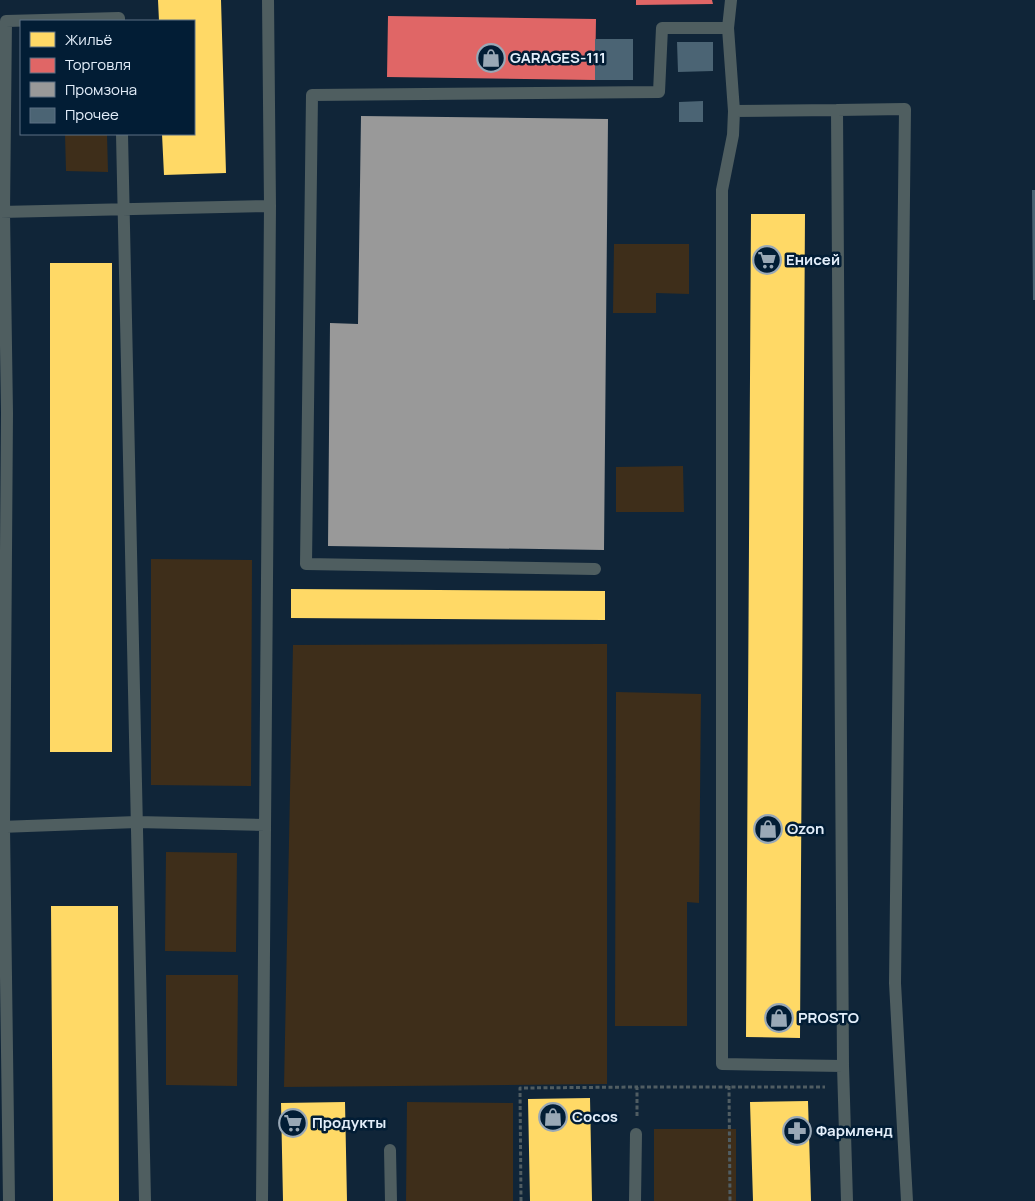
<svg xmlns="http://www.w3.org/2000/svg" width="1035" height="1201" font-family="Manrope,sans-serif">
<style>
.green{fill:#3e2e1a}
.homes{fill:#ffd966}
.shops{fill:#e06666}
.industry{fill:#999}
.building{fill:#4b6474}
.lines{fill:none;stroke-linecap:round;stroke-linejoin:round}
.path{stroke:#505d62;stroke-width:3;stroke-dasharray:4 2.5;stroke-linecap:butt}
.lane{stroke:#4f5e60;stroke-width:12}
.labels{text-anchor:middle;stroke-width:5;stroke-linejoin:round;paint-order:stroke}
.poi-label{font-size:15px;font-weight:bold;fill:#e3eefa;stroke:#021d35;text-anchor:start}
</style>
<rect width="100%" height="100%" fill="#102538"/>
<path class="green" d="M65,134H107L108,172L66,171Z
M614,244H689V294L656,293V313H613Z
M683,466L684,512H616V467Z
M151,559L252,560L251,786L151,785Z
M607,644V1084L284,1087L293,645Z
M616,692L701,694L699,903L687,902V1026H615Z
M166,852L237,853L236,952L165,951Z
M166,975H238L237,1086L166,1085Z
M407,1102L513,1103V1201H406Z
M654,1129H736V1201H654Z"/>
<path class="homes" d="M158,0H221L226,173L164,175L162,134H194V21H159Z
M751,214H805L800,1038L746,1037Z
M50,263H112V752H50Z
M291,589L605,591V620L291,618Z
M51,906H118L119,1201H53Z
M590,1098L592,1201H530L528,1099Z
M808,1101L811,1201H753L750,1102Z
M345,1102L347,1201H283L281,1103Z"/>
<path class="shops" d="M636,0H712L713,4L636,5Z
M388,16L596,19L595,80L387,77Z"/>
<path class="industry" d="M361,116L608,119L604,550L328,546L330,323L358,324Z"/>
<path class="building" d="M595,39H633V80H595Z
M677,42H713V71L678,72Z
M703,101V122H679V102Z
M1032,190H1035V300H1033Z"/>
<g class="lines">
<path class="path" d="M729,1086L730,1201
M637,1116V1087H825
M521,1201L520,1088L637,1087"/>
<path class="lane" d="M731,0L728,28L734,111L733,135L722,190V1064L843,1066
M837,110L905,109L895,983L907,1201
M734,111L837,110L843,1066L847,1201
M122,134L145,1201
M0,212L270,206L268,0
M595,569L306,564L312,95L659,92L662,28H728
M0,827L137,822L265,825
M390,1150L391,1201
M9,1201L4,827L7,413L4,212L6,21L119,18V21
M262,1201L270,206
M635,1201L636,1134"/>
</g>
<defs>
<symbol id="shop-ring" viewBox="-11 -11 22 22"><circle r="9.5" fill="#021d35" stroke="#99a8b6" stroke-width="1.5"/><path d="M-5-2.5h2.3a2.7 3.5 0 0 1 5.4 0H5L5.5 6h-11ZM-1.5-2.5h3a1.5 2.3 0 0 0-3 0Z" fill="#99a8b6"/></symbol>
<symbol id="supermarket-ring" viewBox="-11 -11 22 22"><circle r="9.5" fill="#021d35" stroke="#99a8b6" stroke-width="1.5"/><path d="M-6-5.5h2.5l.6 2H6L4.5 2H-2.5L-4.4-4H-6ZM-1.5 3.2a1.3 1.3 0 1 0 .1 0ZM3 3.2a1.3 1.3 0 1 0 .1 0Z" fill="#99a8b6"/></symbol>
<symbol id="pharmacy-ring" viewBox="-11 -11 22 22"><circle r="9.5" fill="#021d35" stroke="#99a8b6" stroke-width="1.5"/><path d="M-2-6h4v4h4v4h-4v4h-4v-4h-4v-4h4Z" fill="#99a8b6"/></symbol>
</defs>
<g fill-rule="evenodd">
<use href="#shop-ring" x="475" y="42" width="32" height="32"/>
<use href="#supermarket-ring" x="751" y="244" width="32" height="32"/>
<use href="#shop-ring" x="752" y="813" width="32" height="32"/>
<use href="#shop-ring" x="763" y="1002" width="32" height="32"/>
<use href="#shop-ring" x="537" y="1101" width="32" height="32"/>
<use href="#supermarket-ring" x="277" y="1107" width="32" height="32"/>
<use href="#pharmacy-ring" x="781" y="1115" width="32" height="32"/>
</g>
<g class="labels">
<g class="poi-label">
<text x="510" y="63">GARAGES-111</text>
<text x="786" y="265">Енисей</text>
<text x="787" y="834">Ozon</text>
<text x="798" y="1023">PROSTO</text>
<text x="572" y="1122">Cocos</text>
<text x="312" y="1128">Продукты</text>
<text x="816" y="1136">Фармленд</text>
</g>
</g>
<rect x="20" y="20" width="175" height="115" fill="#021d35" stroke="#5c7184"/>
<rect x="30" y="32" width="25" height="15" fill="#ffd966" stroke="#5c7184"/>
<text x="65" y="45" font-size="15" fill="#e3eefa">Жильё</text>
<rect x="30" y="58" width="25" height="15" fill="#e06666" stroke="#5c7184"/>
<text x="65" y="70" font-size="15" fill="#e3eefa">Торговля</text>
<rect x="30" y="82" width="25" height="15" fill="#999999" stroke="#5c7184"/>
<text x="65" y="95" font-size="15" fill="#e3eefa">Промзона</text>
<rect x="30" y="108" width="25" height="15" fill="#4b6474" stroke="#5c7184"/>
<text x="65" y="120" font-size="15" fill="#e3eefa">Прочее</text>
</svg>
